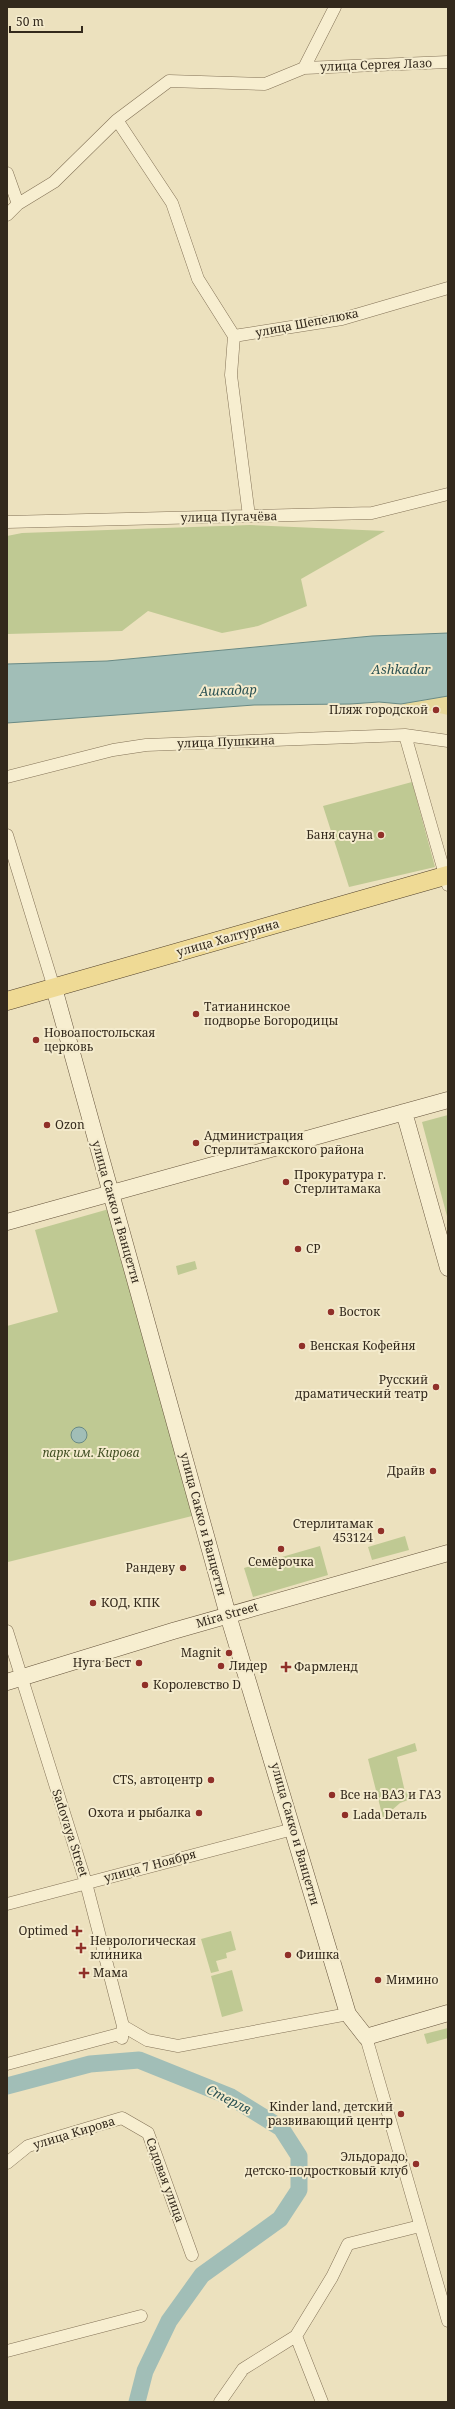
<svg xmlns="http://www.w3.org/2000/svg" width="455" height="2409" font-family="'Noto Serif',serif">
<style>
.green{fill:#bfc993}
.sand{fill:#e8d99b}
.water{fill:#a1beb7;stroke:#698a85}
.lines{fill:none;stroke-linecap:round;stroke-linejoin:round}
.river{stroke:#a1beb7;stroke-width:17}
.street-casing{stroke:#837257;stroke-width:13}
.secondary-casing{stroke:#65533b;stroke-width:17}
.primary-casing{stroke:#51402c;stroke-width:19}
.street{stroke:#f7eed0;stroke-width:12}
.secondary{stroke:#f7eed0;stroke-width:16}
.primary{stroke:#efda95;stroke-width:18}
.poi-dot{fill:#903029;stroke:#f4ebcd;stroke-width:1.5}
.labels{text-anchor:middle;stroke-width:4;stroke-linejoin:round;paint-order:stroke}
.street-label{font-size:12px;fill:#33291c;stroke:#f4ebcd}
.poi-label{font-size:12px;fill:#33291c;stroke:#f4ebcd;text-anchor:start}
.park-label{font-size:12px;font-style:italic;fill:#414f23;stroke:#f4ebcd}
.water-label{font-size:13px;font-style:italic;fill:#2b5253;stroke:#f4ebcd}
</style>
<rect width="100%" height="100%" fill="#ece1be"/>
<path class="green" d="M250,525L385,531L301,579L307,606L258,626L222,633L148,611L122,631L7,634V536L22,533Z
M412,782L435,867L349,887L323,806Z
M448,1115V1220L422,1122Z
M109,1209L196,1515L8,1562L7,1326L58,1312L35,1230Z
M195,1261L197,1269L178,1275L176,1266Z
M405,1536L409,1550L372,1560L368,1547Z
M320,1546L328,1575L253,1597L244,1568Z
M415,1743L417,1751L397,1757L405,1792L414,1790L416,1797L400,1803L383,1818L368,1759Z
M231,1931L236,1950L226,1953L227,1958L216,1961L219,1971L211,1973L201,1939Z
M232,1970L243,2011L222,2017L211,1976Z
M448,2028V2038L427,2044L424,2034Z"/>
<path class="sand" d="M448,696V715L401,704Z"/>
<path class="water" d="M448,633V696L401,704L379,702L350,704L254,705L7,723V664L107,661L372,636Z
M71 1435a8 8 0 1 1 16 0a8 8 0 1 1-16 0Z"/>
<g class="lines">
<path class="river" d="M7,2086L90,2064L139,2060L231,2097L281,2128L299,2156V2190L280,2219L202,2275L169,2321L145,2371L137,2402"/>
<defs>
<path id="street" d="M304,68L448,62
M117,120L172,203L198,279L234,336L231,375L249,516
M7,173L18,204
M7,215L18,204L54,182L117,120L169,81L265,84L304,68L335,7
M234,336L342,319L448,288
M7,522L372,513L448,494
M405,735L448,885
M7,777L113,750L146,745L405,735L448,741
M7,835L54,988
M7,1631L86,1883L123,2026L122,2038
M7,1904L293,1829
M123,2026L147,2040L178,2046L348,2014
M366,2037L448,2321
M7,2064L123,2033
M7,2163L28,2146L122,2118L148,2133L192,2255
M296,2336L322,2402
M7,2351L141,2316
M220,2402L243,2369L296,2336L332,2277L348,2244L420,2226"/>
<path id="secondary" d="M54,988L228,1615L348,2014L366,2037L448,2013
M404,1112L448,1268
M7,1222L448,1100
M7,1682L173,1631L448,1553"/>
<path id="primary" d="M7,1001L448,875"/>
</defs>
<use href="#street" class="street-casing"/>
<use href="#secondary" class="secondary-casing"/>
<use href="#primary" class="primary-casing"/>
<use href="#street" class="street"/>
<use href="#secondary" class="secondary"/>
<use href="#primary" class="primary"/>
</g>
<g class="poi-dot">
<circle cx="436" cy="710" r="4"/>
<circle cx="381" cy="835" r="4"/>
<circle cx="196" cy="1014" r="4"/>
<circle cx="36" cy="1040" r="4"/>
<circle cx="47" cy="1125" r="4"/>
<circle cx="196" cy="1143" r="4"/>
<circle cx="286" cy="1182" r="4"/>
<circle cx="298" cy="1249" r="4"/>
<circle cx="331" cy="1312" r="4"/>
<circle cx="302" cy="1346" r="4"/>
<circle cx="436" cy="1387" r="4"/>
<circle cx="433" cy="1471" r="4"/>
<circle cx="381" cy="1531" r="4"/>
<circle cx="281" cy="1549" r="4"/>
<circle cx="183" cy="1568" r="4"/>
<circle cx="93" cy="1603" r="4"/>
<circle cx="229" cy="1653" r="4"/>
<circle cx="139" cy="1663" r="4"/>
<circle cx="221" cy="1666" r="4"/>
<path d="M284 1661h4v4h4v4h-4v4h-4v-4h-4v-4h4z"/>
<circle cx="145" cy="1685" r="4"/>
<circle cx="211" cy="1780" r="4"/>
<circle cx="332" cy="1795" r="4"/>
<circle cx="199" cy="1813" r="4"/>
<circle cx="345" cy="1815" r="4"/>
<path d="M75 1925h4v4h4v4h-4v4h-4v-4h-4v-4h4z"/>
<path d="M79 1942h4v4h4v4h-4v4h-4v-4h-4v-4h4z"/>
<circle cx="288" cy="1955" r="4"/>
<path d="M82 1967h4v4h4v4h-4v4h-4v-4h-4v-4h4z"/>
<circle cx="378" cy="1980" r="4"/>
<circle cx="401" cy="2114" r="4"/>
<circle cx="416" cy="2164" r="4"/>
</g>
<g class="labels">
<g class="street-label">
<text transform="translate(376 65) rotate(-2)" y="4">улица Сергея Лазо</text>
<text transform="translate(307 323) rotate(-11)" y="4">улица Шепелюка</text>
<text transform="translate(229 517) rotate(-1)" y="4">улица Пугачёва</text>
<text transform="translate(226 742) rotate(-2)" y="4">улица Пушкина</text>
<text transform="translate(228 938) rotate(-16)" y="4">улица Халтурина</text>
<text transform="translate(116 1212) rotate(74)" y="4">улица Сакко и Ванцетти</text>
<text transform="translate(203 1524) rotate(75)" y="4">улица Сакко и Ванцетти</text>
<text transform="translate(227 1615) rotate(-16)" y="4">Mira Street</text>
<text transform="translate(70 1833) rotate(72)" y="4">Sadovaya Street</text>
<text transform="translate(295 1834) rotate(74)" y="4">улица Сакко и Ванцетти</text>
<text transform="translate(150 1866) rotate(-15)" y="4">улица 7 Ноября</text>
<text transform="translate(74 2133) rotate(-17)" y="4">улица Кирова</text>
<text transform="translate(165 2180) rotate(70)" y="4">Садовая улица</text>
</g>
<g class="poi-label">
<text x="428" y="714" text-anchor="end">Пляж городской</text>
<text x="373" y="839" text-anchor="end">Баня сауна</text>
<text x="204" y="1011">Татианинское<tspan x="204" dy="14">подворье Богородицы</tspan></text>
<text x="44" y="1037">Новоапостольская<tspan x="44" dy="14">церковь</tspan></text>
<text x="55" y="1129">Ozon</text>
<text x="204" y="1140">Администрация<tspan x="204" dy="14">Стерлитамакского района</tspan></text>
<text x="294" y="1179">Прокуратура г.<tspan x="294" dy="14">Стерлитамака</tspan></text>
<text x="306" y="1253">СР</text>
<text x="339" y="1316">Восток</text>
<text x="310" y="1350">Венская Кофейня</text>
<text x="428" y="1384" text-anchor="end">Русский<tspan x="428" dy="14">драматический театр</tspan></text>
<text x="425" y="1475" text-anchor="end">Драйв</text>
<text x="373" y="1528" text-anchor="end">Стерлитамак<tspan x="373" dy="14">453124</tspan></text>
<text x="281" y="1566" text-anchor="middle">Семёрочка</text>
<text x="175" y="1572" text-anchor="end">Рандеву</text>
<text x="101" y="1607">КОД, КПК</text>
<text x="221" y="1657" text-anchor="end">Magnit</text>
<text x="131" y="1667" text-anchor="end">Нуга Бест</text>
<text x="229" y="1670">Лидер</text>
<text x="294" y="1671">Фармленд</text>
<text x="153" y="1689">Королевство D</text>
<text x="203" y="1784" text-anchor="end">СTS, автоцентр</text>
<text x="340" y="1799">Все на ВАЗ и ГАЗ</text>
<text x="191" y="1817" text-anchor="end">Охота и рыбалка</text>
<text x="353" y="1819">Lada Dеталь</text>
<text x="68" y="1935" text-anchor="end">Optimed</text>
<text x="90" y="1945">Неврологическая<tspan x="90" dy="14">клиника</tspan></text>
<text x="296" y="1959">Фишка</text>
<text x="93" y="1977">Мама</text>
<text x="386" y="1984">Мимино</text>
<text x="393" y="2111" text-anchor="end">Kinder land, детский<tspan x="393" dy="14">развивающий центр</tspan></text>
<text x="408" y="2161" text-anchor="end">Эльдорадо,<tspan x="408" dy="14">детско-подростковый клуб</tspan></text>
</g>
<g class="park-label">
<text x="91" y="1457">парк им. Кирова</text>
</g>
<g class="water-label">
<text x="401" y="674">Ashkadar</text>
<text transform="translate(228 690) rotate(-2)" y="5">Ашкадар</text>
<text transform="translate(229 2099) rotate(27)" y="5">Стерля</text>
</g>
</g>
<rect width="455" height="2409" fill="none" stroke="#33291c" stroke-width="16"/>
<path d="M10 26v6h72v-6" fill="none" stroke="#33291c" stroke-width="2"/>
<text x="16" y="26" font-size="12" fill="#33291c" stroke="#f4ebcd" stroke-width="3" paint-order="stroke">50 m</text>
</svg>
